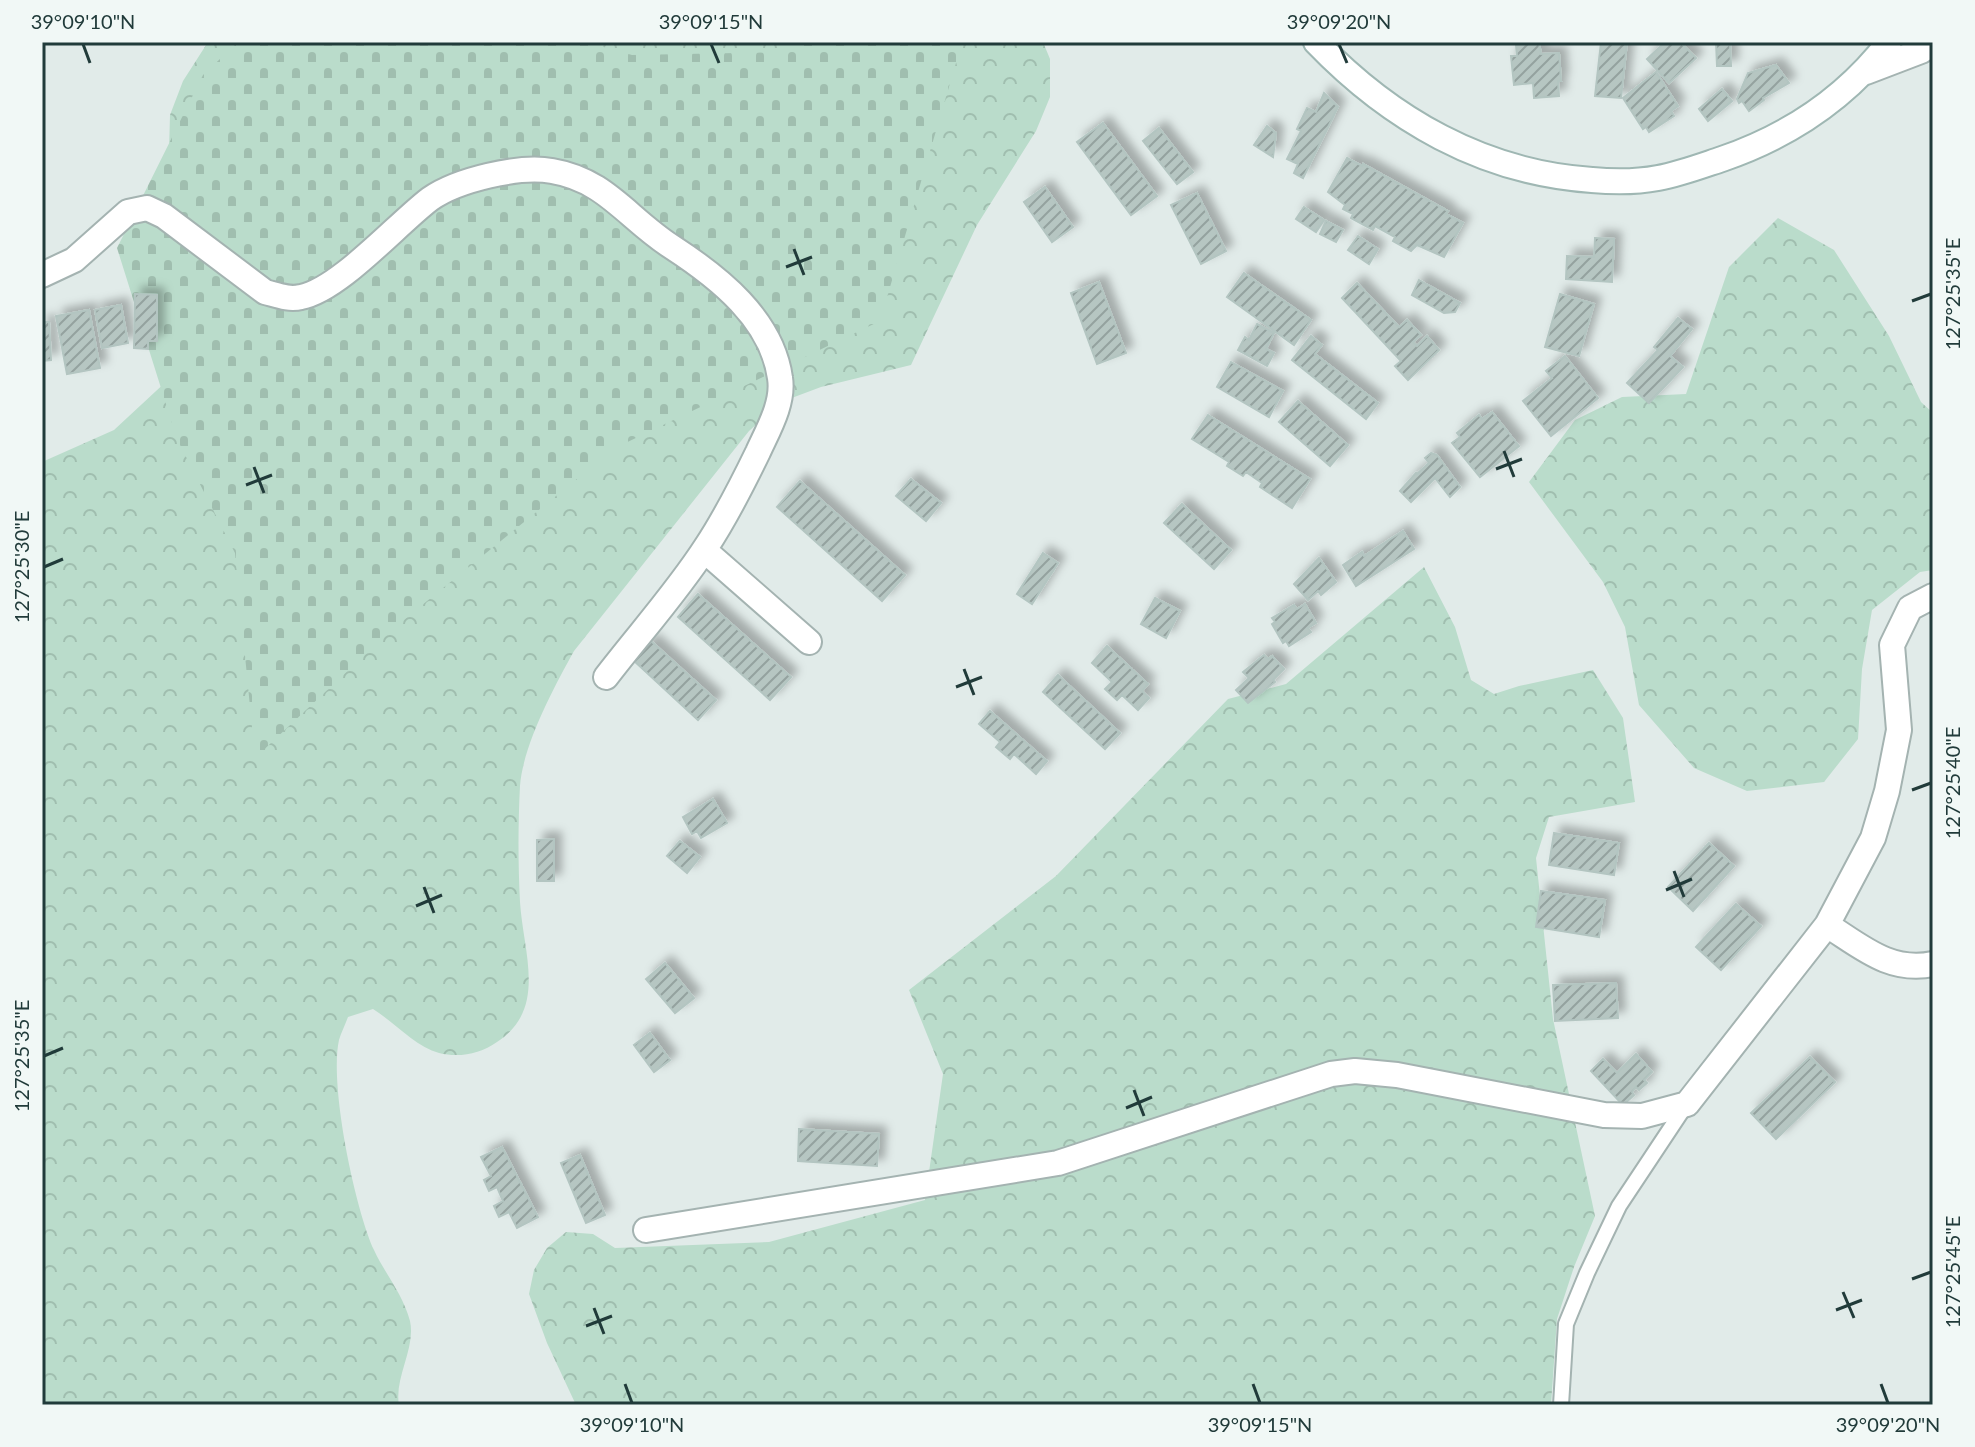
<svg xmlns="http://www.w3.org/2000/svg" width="1975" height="1447" font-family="Lato,sans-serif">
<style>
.forest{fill:url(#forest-crowns)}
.cemetery{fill:url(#cemetery-stones)}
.building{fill:url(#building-hatch);stroke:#b3c5c1;stroke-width:2;filter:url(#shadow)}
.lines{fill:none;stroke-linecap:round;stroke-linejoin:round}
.lane-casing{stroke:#a4b3b1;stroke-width:18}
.street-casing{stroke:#a4b3b1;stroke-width:28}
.secondary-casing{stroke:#9fb7b3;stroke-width:28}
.lane{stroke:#fff;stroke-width:14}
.street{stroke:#fff;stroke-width:24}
.secondary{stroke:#fff;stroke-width:24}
.ticks{fill:none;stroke:#213b3a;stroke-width:3}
.neatline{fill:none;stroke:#213b3a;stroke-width:3}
.ticks-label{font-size:20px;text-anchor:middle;fill:#213b3a}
</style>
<defs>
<pattern id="forest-crowns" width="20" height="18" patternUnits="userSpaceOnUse" patternTransform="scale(2)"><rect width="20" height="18" fill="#badccb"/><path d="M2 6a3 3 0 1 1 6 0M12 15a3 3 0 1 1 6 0" fill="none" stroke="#a0beaf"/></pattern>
<pattern id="cemetery-stones" width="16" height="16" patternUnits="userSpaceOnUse" patternTransform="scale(2)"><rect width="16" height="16" fill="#badccb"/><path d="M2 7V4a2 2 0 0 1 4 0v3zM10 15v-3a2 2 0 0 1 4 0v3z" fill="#a0beaf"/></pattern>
<pattern id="building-hatch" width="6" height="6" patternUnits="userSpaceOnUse" patternTransform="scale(2)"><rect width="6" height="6" fill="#b6c6c2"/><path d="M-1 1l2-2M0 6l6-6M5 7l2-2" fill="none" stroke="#94a29f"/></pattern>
<filter id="shadow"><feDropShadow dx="7" dy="-7" stdDeviation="4" flood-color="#0004"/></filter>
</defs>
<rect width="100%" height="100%" fill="#e1ebe9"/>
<path class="forest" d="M208,42H1043L1050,59V97L1036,131L977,225L911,365L821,387L781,402L749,431L574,651C554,687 523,745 520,786C518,824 518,864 520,902C523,952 548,1009 497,1042C480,1054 459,1058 439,1053C416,1047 394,1022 373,1009L348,1017C345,1025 341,1033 339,1040C329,1085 355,1208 374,1250C385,1274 403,1294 410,1321C416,1348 394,1378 399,1405H42V462L114,430L225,327L169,152L170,115L183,81Z
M1778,218L1834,250L1889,336L1921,402L1933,413V570L1920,572L1872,610L1862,669L1858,739L1824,782L1747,791L1694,768L1639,705L1625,627L1603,582L1529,482L1575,420L1622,397L1686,394L1729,267Z
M1424,567L1455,627L1471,680L1494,694L1519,686L1593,670L1623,718L1635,802L1549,817L1536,858L1553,1019L1595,1216L1574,1267L1557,1319L1551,1405H576L547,1343L529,1294L534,1270L547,1248L566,1232L593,1234L615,1248L769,1242L925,1200L943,1074L909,990L1056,876L1228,699L1286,684Z"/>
<path class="cemetery" d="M238,42H586L632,55L792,52L803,42H958L961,46L880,321L615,448L389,632L255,758L235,553L177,439L117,248L203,75Z"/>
<path class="building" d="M1601,42H1627L1621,98L1595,96Z
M1665,42H1680L1696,58L1669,83L1647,59Z
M1716,42H1730L1731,66H1717Z
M1539,43L1541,54L1559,53L1561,81H1558L1559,96L1534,98L1533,83L1514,85L1511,56H1517L1516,45Z
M1776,65L1789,83L1763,98L1764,100L1749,111L1742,101L1739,103L1737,99L1748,73Z
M1656,72L1678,106L1671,111L1674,116L1649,132L1646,127L1643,129L1623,98Z
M1722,89L1732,101L1708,121L1699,109Z
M1324,93L1338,107L1303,178L1294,173L1298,164L1287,159L1301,131L1297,129L1307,108L1316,112Z
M1103,123L1157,196L1131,215L1077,142Z
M1267,126L1276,133L1273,157L1254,145Z
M1159,128L1193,172L1177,184L1143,141Z
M1347,158L1362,166L1363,164L1448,211L1446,214L1463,223L1444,257L1417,245L1411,251L1393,241L1395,237L1375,226L1373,230L1351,218L1353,214L1343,209L1345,205L1328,192Z
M1045,187L1073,227L1052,242L1024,202Z
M1197,193L1226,251L1201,264L1171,205Z
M1304,207L1324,220L1316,232L1296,219Z
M1326,221L1343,230L1336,242L1320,234Z
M1358,236L1378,249L1369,264L1348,250Z
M1595,238L1614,239L1612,282L1566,279L1567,256L1594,257Z
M1244,273L1311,320L1294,345L1227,297Z
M1419,280L1460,303L1455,312L1444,313L1412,295Z
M1099,282L1126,353L1097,364L1071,293Z
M1357,283L1399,327L1407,320L1421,335L1413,342L1417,346L1427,336L1439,350L1408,380L1395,366L1401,361L1342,298Z
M135,294L157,295V341H148V349L134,348Z
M1560,294L1594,304L1579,356L1545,347Z
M121,305L128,343L102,348L95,310Z
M89,310L100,368L67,374L56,316Z
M1678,318L1692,329L1670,356L1683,367L1649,403L1627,383L1658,350L1654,347Z
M42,322H49L51,360L42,361Z
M1257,324L1274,333L1266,349L1274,353L1267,366L1238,350L1245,337L1249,340Z
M1311,336L1322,345L1315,354L1378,403L1366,419L1292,360Z
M1565,356L1598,398L1551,436L1523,401L1552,378L1546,371Z
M1231,362L1283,391L1269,417L1217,387Z
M1298,401L1348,445L1330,466L1279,422Z
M1492,412L1519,446L1480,477L1452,443L1460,437L1457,433L1479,415L1482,419Z
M1208,415L1310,479L1292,508L1260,487L1262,483L1246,472L1243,476L1227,466L1229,462L1192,439Z
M1431,453L1437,455L1460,487L1450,497L1435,478L1411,502L1400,491L1416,473L1417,474L1429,463L1425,458Z
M911,479L941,503L926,521L896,496Z
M800,481L905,575L882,601L777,507Z
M1182,504L1231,550L1214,569L1164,523Z
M1403,531L1414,549L1356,586L1343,565L1362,552L1364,556Z
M1043,553L1058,563L1032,604L1017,594Z
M1319,558L1336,582L1321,595L1318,591L1308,600L1294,584Z
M698,594L791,677L770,700L678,617Z
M1155,598L1180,611L1166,638L1141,624Z
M1305,604L1316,623L1308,628L1311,632L1289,646L1286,641L1283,643L1272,624L1275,622L1272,618L1294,605L1297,609Z
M651,641L716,700L698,720L633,660Z
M1107,646L1148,684L1142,691L1149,698L1138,710L1122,695L1117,700L1105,689L1112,682L1092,663Z
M1264,655L1268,659L1272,656L1284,669L1273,680L1275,682L1248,703L1236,690L1249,678L1243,672Z
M1058,675L1120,733L1105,749L1043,692Z
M990,711L1047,761L1036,774L1014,754L1010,759L996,747L1000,742L979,724Z
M713,799L727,823L701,838L697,831L692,834L683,817Z
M1554,833L1619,843L1614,875L1549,865Z
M554,839V881H537V840Z
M680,841L700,857L687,873L667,856Z
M1709,843L1734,866L1693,911L1668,887Z
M1541,891L1605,900L1599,937L1536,927Z
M1736,904L1761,926L1721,970L1696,947Z
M665,963L694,998L675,1013L646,979Z
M1616,983L1618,1018L1555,1021L1553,985Z
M650,1033L670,1060L654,1072L634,1045Z
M1636,1054L1652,1072L1644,1080L1647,1083L1639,1090L1636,1087L1632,1092L1634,1095L1623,1105L1591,1071L1603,1059L1617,1073Z
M1810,1057L1835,1082L1776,1139L1751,1113Z
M799,1129L879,1134L877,1166L798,1161Z
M502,1147L538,1217L517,1228L509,1212L499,1217L494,1206L503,1201L497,1187L489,1191L484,1180L491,1176L481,1157Z
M580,1155L605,1215L586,1223L561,1163Z"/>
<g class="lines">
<defs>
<path id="lane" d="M1561,1405L1566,1324L1587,1273L1619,1206L1686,1105"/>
<path id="street" d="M1866,72L1921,51L1933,43
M42,275L74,260L128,212L147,208L164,216L265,292C277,295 288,300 301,297C339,290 397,224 430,199C457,180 519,165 552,171C606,180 627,218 672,247C718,277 772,319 780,378C784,403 768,430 758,452C742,485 726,517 706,547C677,592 639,634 606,677
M704,550L809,642
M1827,925C1862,947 1890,973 1933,964
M646,1230L1058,1163L1331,1074L1355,1071L1397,1075L1604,1115L1642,1116L1687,1104L1827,925L1873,838L1887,791L1899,730L1892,645L1910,608L1933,596"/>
<path id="secondary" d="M1316,42C1390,119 1483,173 1592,180C1613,182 1637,182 1658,178C1680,174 1701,166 1722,159C1789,136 1846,98 1889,42"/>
</defs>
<use href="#lane" class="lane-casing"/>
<use href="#street" class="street-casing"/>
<use href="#secondary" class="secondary-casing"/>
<use href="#lane" class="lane"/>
<use href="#street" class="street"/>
<use href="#secondary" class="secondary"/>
</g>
<path class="ticks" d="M83,44L90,63M711,44L719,63M1339,44L1347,63M794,249L804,275M786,267L812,257M1912,301L1931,294M1504,451L1514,477M254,467L264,493M1496,469L1522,459M246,485L272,475M44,567L63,559M964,669L974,695M956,687L982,677M1912,790L1931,783M1674,871L1684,897M424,887L434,913M1666,890L1692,879M416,906L442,895M44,1056L63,1048M1134,1090L1144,1116M1126,1108L1152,1097M1912,1279L1931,1272M1843,1292L1854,1318M594,1308L604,1334M1836,1310L1862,1300M586,1326L612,1316M625,1384L632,1403M1253,1384L1260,1403M1881,1384L1888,1403"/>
<rect width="1975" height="1447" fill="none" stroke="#f1f8f6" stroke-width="88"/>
<rect x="44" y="44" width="1887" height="1359" class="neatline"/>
<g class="ticks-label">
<text x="83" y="29">39°09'10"N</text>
<text x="711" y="29">39°09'15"N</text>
<text x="1339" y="29">39°09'20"N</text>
<text transform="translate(1953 294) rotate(-90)" y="7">127°25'35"E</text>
<text transform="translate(22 567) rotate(-90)" y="7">127°25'30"E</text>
<text transform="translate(1953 783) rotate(-90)" y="7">127°25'40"E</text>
<text transform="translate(22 1056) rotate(-90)" y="7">127°25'35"E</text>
<text transform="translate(1953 1272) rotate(-90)" y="7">127°25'45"E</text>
<text x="632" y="1432">39°09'10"N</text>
<text x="1260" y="1432">39°09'15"N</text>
<text x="1888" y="1432">39°09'20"N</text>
</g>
</svg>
